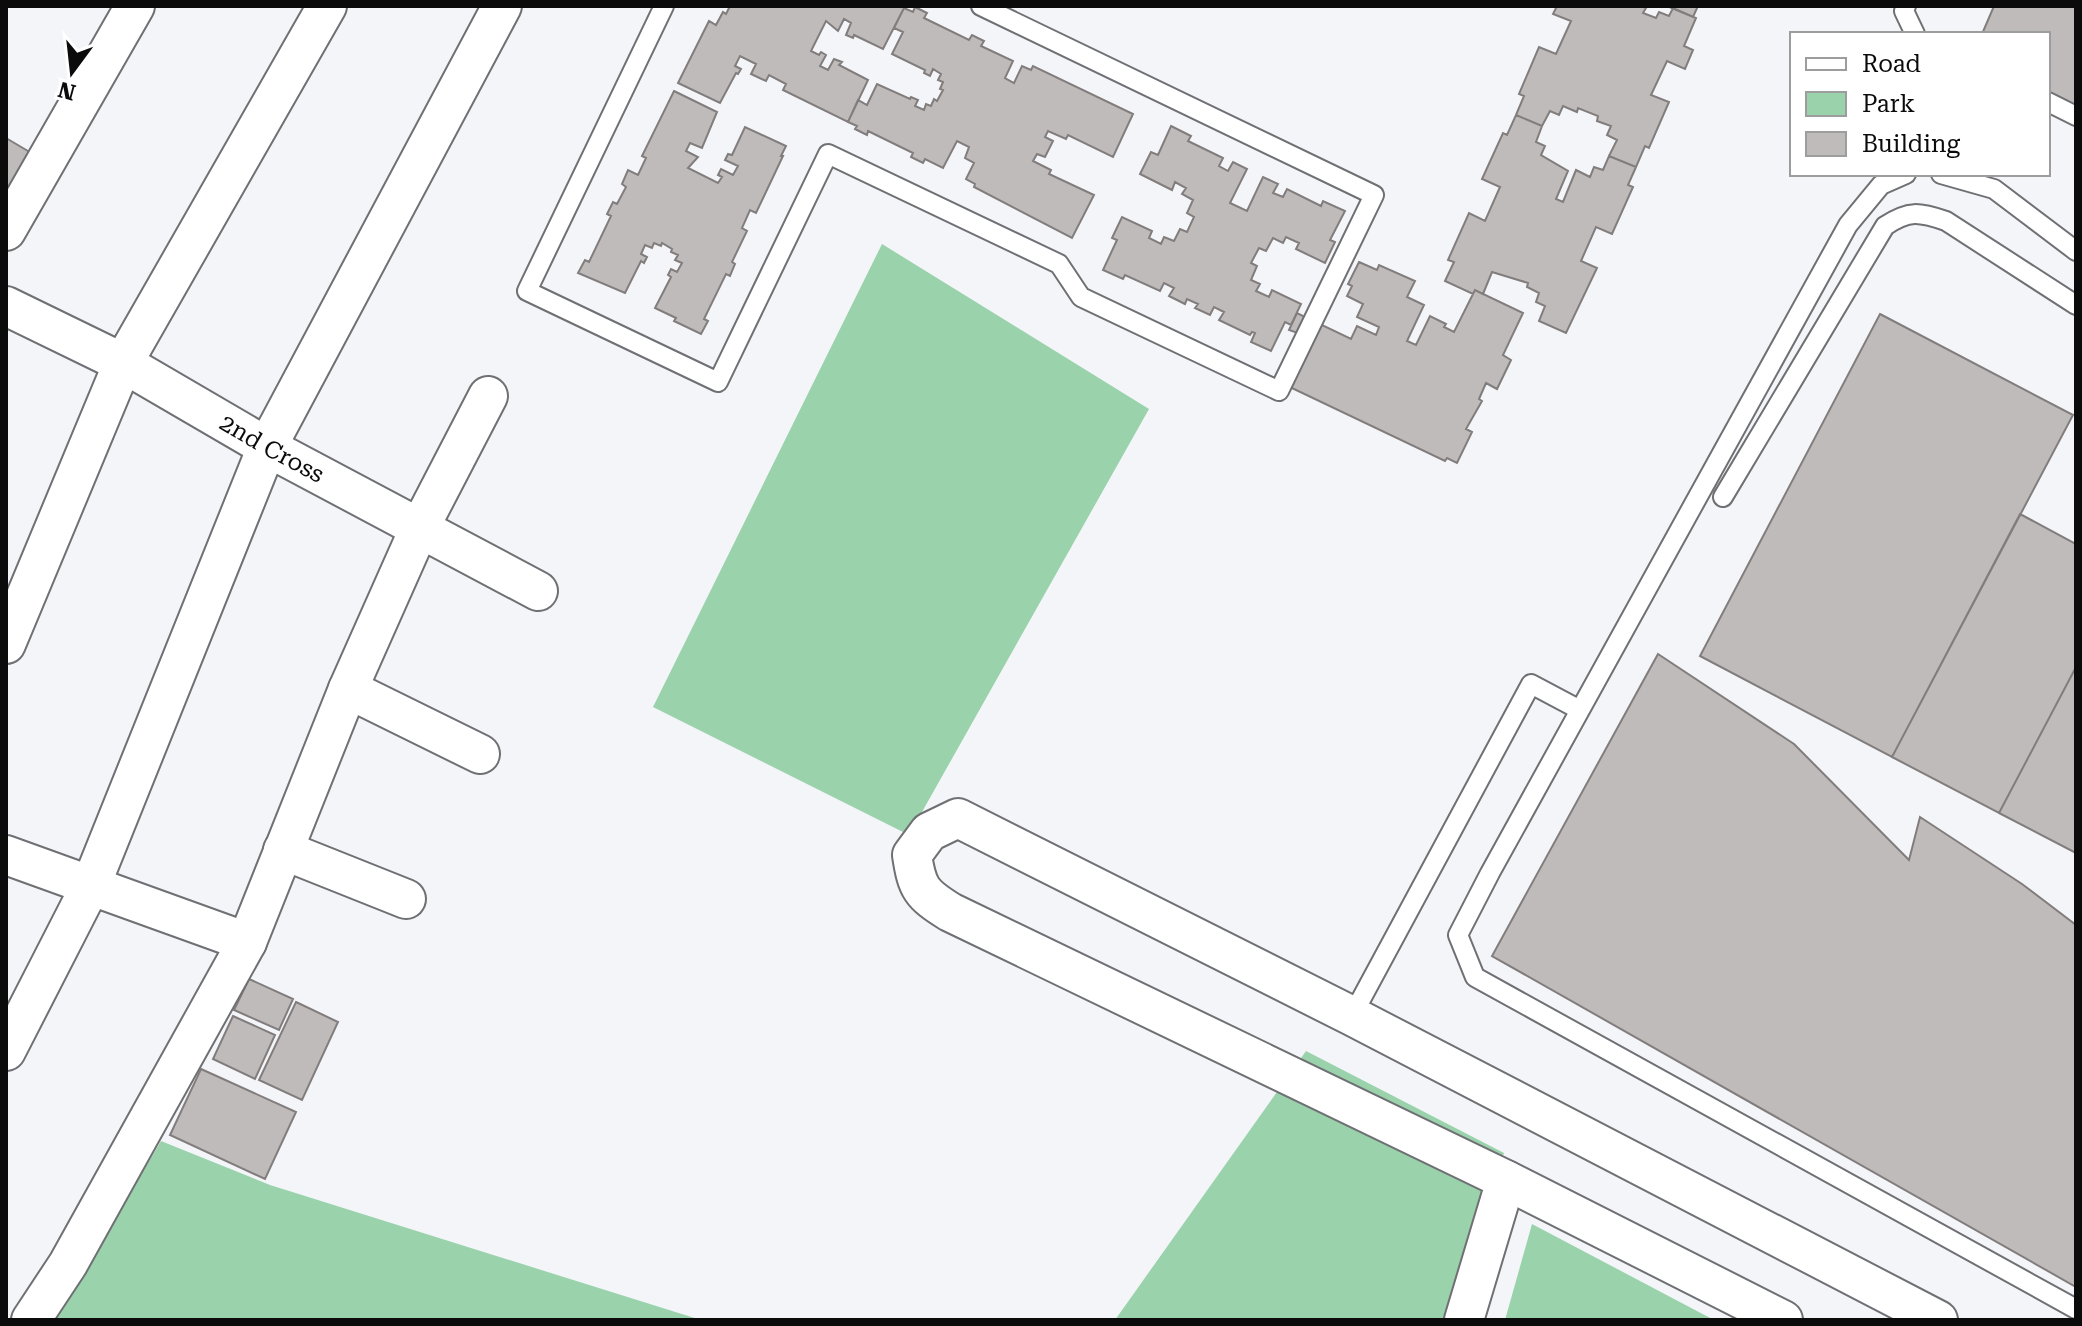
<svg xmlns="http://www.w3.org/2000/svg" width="2082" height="1326" font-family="'Roboto Serif',serif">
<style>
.green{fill:#9ad2ac}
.building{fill:#c0bbbb;stroke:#827d7d;stroke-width:2}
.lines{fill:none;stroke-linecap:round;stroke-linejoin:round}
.lane-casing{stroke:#6f7073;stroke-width:22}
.street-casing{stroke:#6f7073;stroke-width:42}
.lane{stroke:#fff;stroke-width:18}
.street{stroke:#fff;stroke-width:38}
.labels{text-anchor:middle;stroke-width:7;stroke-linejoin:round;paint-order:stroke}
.street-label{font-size:24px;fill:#0b0b0c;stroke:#fff}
</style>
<rect width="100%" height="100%" fill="#f4f5f9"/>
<path class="green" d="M882,244L1149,409L909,835L653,707Z
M1306,1051L1504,1153L1444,1320H1115Z
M161,1141L270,1185L701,1320H55Z
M1532,1224L1714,1320H1505Z"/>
<path class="building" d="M730,6H900L904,8L883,49L854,35L853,38L846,35L851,23L844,19L838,31L826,21L811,51L819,55L821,52L826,55L820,66L828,70L834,59L842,62L839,65L868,80L848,122L783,90L786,84L769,75L766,81L751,74L756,64L740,56L735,66L741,69L738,74L736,73L720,103L678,83L709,21L716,25L723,12L726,14Z
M1557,6H1641L1646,8L1643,13L1656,18L1659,12L1669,16L1673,8L1696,18L1684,46L1693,50L1685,69L1667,61L1651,95L1669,102L1649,148L1645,146L1636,167L1609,156L1617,140L1607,135L1611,126L1597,121L1598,116L1578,108L1577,112L1563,106L1559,115L1550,111L1542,126L1516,115L1524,96L1519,94L1539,47L1556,54L1571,21L1553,14Z
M1667,6H1698L1693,17Z
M1994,6H2076V112L2048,99V34H1982Z
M915,7L927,13L924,18L969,40L972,35L984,41L981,46L1013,61L1005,78L1014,83L1022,66L1031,70L1033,66L1133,114L1113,157L1068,135L1066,139L1048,131L1045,137L1053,141L1045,157L1037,154L1033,161L1051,170L1049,174L1094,195L1072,238L974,187L975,184L966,179L974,163L965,158L969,147L957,141L943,168L925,159L923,163L911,157L913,153L868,131L867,135L855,129L857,126L848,122L858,100L867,105L877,84L910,99L911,97L918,100L915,106L924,110L926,104L931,106L934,99L937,101L943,90L940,89L943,82L938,80L941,74L933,69L930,76L924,73L925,70L892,54L903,32L894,28L904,8L913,12Z
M674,91L717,112L702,148L690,143L686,151L698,157L688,168L718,183L722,177L718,175L721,169L733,175L738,166L725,160L728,154L732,155L745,127L786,146L781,156H783L756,213L750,210L742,228L747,231L732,262L735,264L730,276L726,274L704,319L708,321L701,334L674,321L676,318L655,308L671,277L668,275L671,269L677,272L682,263L675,260L678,255L671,252L672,249L662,243L661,246L654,243L652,248L645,245L641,254L647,257L644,263L641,261L625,293L578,273L585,260L589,262L611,216L607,214L613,202L617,204L626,187L622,184L628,170L638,175L646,158L642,156Z
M1516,115L1542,126L1536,142L1545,146L1541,155L1568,171L1556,199L1563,202L1576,170L1590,177L1594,167L1603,170L1609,156L1636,167L1628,185L1633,187L1612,234L1596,227L1581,261L1597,268L1566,333L1539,321L1545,306L1536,302L1539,293L1527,287L1528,283L1492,272L1483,294L1475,290L1473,294L1445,281L1454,262L1448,260L1469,213L1485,221L1500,187L1482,179L1503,133L1507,135Z
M1171,126L1191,136L1188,141L1223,158L1219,166L1228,171L1233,162L1247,169L1230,203L1247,211L1263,177L1278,184L1273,193L1283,197L1287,189L1321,206L1323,201L1345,211L1330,240L1335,242L1325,263L1296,249L1299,243L1286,237L1283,243L1273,238L1266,251L1259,248L1251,263L1257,266L1251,280L1260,284L1256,291L1269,297L1272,290L1301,304L1291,325L1285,322L1271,351L1251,342L1255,333L1252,332L1250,335L1219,320L1224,312L1214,307L1210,315L1195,308L1198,304L1187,299L1185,304L1169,296L1174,288L1164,283L1160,291L1125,275L1123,279L1103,270L1117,240L1112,238L1122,217L1152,231L1149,238L1161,244L1164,237L1174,241L1180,229L1187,232L1194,217L1187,213L1193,200L1182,194L1186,188L1175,182L1172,190L1140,174L1151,152L1158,155Z
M6,138L33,154L6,200Z
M1359,262L1377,270L1379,265L1415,281L1407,297L1424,305L1407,341L1416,345L1430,316L1446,324L1444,327L1454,332L1475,290L1523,313L1503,355L1511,360L1497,389L1486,383L1479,399L1482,401L1466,429L1472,432L1457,463L1447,458L1445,461L1275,380L1298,333L1289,330L1297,313L1351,339L1357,326L1376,335L1379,327L1357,317L1363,304L1347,296L1352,286L1348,284Z
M1880,314L2073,415L1892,757L1700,656Z
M2020,514L2076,544V667L1999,813L1892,757Z
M1658,654L1794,744L1909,860L1920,817L2022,884L2076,925V1287L1492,956Z
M2076,667V853L1999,813Z
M249,979L293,999L279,1030L234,1010Z
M296,1002L338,1022L302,1100L259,1080Z
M233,1016L275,1035L255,1079L213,1059Z
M201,1069L296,1112L265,1179L170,1135Z"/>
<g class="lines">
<defs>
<path id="lane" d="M664,6L527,291L718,382L828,154L1059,264L1081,297L1279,391L1374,195L981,6
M1906,6L1904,11L1915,34
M2048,102L2076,116
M1906,174L1881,185L1848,225L1490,873L1458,935L1475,977L2076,1309
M1941,174L1994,189L2076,251
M1723,497L1885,226C1909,210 1919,212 1946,221L2076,305
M1352,1016L1531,684L1580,710"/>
<g id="street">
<path d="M6,231L135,6"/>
<path id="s1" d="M6,306L123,363L267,447L538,591"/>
<path d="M6,644L123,363L327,6"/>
<path d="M348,689L480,754"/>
<path d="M283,850L406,899"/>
<path d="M6,855L247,942"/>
<path d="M6,1051L91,885L267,447L502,6"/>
<path d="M31,1320L68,1264L247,942L348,689L420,527L488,396"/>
<path d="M1464,1320L1506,1180"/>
<path d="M1783,1320L1506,1180L950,912C921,894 917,888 912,855L929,832L958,818L1352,1016L1938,1320"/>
</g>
</defs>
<use href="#lane" class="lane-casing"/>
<use href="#street" class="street-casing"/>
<use href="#lane" class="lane"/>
<use href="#street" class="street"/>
</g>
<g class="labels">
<g class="street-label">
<text dy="8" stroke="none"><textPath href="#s1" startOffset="302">2nd Cross</textPath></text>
</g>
</g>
<rect width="2082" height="1326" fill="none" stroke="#0b0b0c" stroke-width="16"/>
<rect x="1790" y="32" width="260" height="144" fill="#ffffff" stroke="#9d9d9e" stroke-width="2"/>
<rect x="1806" y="58" width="40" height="12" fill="#ffffff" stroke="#9d9d9e" stroke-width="2"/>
<text x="1862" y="72" font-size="24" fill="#0b0b0c">Road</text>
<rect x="1806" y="92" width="40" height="24" fill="#9ad2ac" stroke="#9d9d9e" stroke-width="2"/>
<text x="1862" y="112" font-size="24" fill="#0b0b0c">Park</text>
<rect x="1806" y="132" width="40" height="24" fill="#c0bbbb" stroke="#9d9d9e" stroke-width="2"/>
<text x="1862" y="152" font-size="24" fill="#0b0b0c">Building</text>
<g transform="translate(72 72) rotate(195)" stroke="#ffffff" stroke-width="6" paint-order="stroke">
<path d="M0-6L14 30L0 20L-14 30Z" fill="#0b0b0c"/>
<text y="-12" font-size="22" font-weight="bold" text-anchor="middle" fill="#0b0b0c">N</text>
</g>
</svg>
